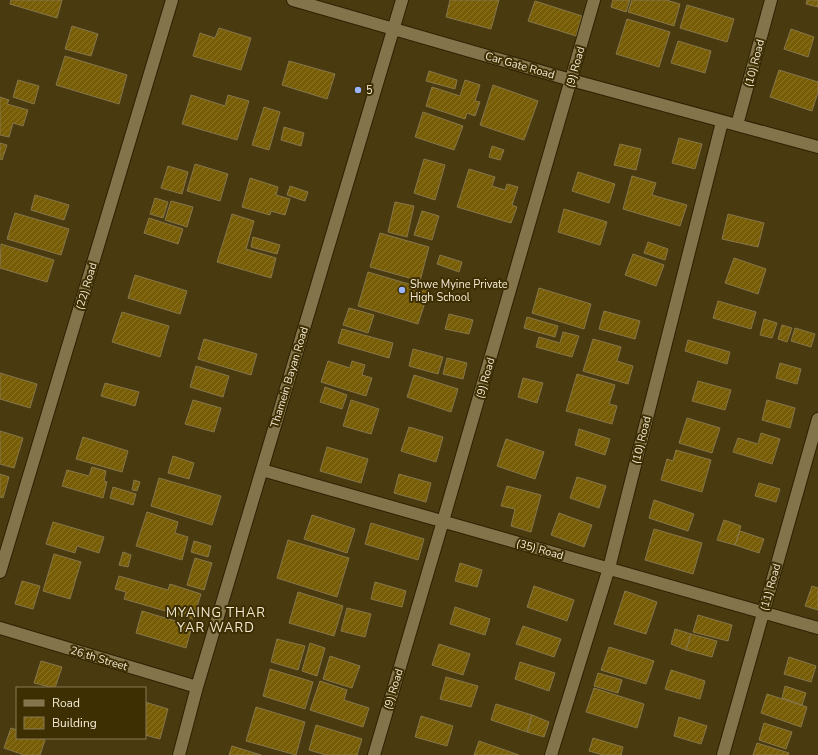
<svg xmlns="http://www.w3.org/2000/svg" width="818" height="755" font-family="'Nunito Sans',sans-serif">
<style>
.building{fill:url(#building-hatch);stroke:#86764c}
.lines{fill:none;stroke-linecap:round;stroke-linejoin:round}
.minor-casing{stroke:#2d2102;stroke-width:14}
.minor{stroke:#84744b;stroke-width:12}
.poi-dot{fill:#9ab5fd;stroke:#3e2f03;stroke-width:1.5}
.labels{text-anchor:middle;stroke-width:4;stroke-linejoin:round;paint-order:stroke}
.street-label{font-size:11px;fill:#f4ebd5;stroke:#3e2f03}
.poi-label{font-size:11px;fill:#f4ebd5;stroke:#3e2f03;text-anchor:start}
.quarter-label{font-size:13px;letter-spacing:1px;fill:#f4ebd5;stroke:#3e2f03}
</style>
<defs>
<pattern id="building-hatch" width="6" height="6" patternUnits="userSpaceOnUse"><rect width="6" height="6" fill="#775d05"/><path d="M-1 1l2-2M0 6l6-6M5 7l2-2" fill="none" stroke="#8b7429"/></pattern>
</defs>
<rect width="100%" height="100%" fill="#493a10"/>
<path class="building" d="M11,0H62L57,18L10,4Z
M450,0H499L491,29L446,17Z
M613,0H630L626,12L611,7Z
M632,0H666L680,4L674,26L628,12Z
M807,0H818V7L806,4Z
M535,1L582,16L576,36L528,21Z
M687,5L734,19L727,42L680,28Z
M627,19L670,32L659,67L616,54Z
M72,26L98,34L91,56L65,49Z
M219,28L251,38L241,70L193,56L200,33L215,38Z
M791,29L814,37L808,57L784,49Z
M678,41L711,51L705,73L671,63Z
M65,56L127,75L119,104L56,85Z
M289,61L335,74L327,99L282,85Z
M779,70L818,82V92L812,111L770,97Z
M429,71L457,80L455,89L426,81Z
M18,80L39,86L34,104L13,97Z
M465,80L480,85L475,101L480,102L475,116L467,113L465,119L426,106L432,87L460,96Z
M493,85L538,101L524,140L480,125Z
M191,95L225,106L228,95L249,101L237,140L182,124Z
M0,97L9,100L7,104L28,110L23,126L13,123L9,137L0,135Z
M264,107L280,112L269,150L252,145Z
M423,112L463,126L454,150L415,137Z
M284,127L304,133L301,146L281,140Z
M679,138L702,144L695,169L672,163Z
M0,143L7,145L2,160L0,159Z
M620,144L641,149L636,170L614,165Z
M492,146L504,150L500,160L489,157Z
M424,159L445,165L435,200L414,193Z
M195,164L228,174L220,201L187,191Z
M168,166L188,172L182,194L161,188Z
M469,169L495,177L492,186L505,190L507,184L518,187L512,205L517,207L511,223L457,207Z
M578,172L615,184L609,203L572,191Z
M632,176L656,183L652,195L687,205L680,226L623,209Z
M250,178L278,187L276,195L290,199L285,215L271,211L270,215L242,207Z
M290,186L308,192L305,201L287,195Z
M35,195L69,205L64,220L31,210Z
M155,198L168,202L163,218L150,214Z
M171,201L193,207L187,227L165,220Z
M395,202L414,206L407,237L388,232Z
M564,209L607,222L600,245L558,232Z
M422,211L439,216L432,240L414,235Z
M15,213L69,229L61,255L7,239Z
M232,214L254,221L246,249L276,258L271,278L217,262Z
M728,214L764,223L758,247L722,239Z
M149,218L183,229L178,244L144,233Z
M380,233L429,247L420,281L370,267Z
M253,237L280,245L277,254L251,247Z
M648,242L668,249L665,260L644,253Z
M1,244L54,260L47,282L0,268Z
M633,254L664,265L656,286L625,275Z
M440,255L462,262L459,272L437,264Z
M734,258L766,269L758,294L725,283Z
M368,272L429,290L418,324L358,306Z
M135,275L187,291L180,314L128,298Z
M539,288L591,304L584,329L532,313Z
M718,301L756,312L751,329L713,318Z
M349,308L374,315L368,333L343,325Z
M604,311L640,321L635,339L599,329Z
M122,312L169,326L160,357L112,342Z
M449,314L473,320L469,334L445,329Z
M527,317L558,326L555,337L524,328Z
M764,319L777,323L772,338L760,335Z
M782,325L792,328L787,342L778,339Z
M795,328L815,334L811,347L791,341Z
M342,329L393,343L389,358L338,343Z
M563,332L579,336L572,357L536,347L539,337L560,343Z
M204,339L257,354L251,375L198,359Z
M593,339L621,347L617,361L633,366L628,384L583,371Z
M688,340L730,352L727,364L685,351Z
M413,349L443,357L438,374L409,366Z
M447,358L467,363L463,379L443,374Z
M328,361L350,368L352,361L365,365L362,375L372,378L366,396L321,382Z
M780,363L801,369L797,384L776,378Z
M196,366L229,376L223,397L190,387Z
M0,373L37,384L30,408L0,399Z
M577,374L615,385L609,404L617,406L612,424L566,411Z
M414,375L458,389L451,412L407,397Z
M523,378L543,383L537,403L518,397Z
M698,381L731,390L725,410L692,401Z
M105,383L139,392L135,406L101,396Z
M325,387L347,395L342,409L320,402Z
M193,400L221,408L214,432L185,424Z
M351,400L379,409L371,434L343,426Z
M767,400L795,408L790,428L762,420Z
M687,418L720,428L712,453L679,443Z
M409,427L443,437L436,462L401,451Z
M579,429L610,439L605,455L575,445Z
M0,431L23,438L14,468L0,464Z
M761,433L780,439L772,464L733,452L738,438L758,444Z
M83,437L128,451L122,472L76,459Z
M506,439L544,452L535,479L497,466Z
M327,447L368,459L361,483L320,471Z
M676,450L711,460L702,492L661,480L667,459L673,461Z
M173,456L194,463L189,479L168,473Z
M92,467L106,471L104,481L107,482L103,498L62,486L67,470L89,476Z
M0,474L9,477L3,498L0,497Z
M399,474L431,483L426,502L394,493Z
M577,477L606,486L599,508L570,498Z
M159,478L221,496L212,525L151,506Z
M134,480L140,482L137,491L132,490Z
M759,483L780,489L776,502L755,496Z
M507,486L541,495L531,532L511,526L515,509L501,506Z
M113,487L136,494L133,505L110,498Z
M654,500L694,514L688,531L649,518Z
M147,512L178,522L175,533L188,537L182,560L136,546Z
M559,513L592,525L584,547L551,535Z
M312,515L355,529L347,553L304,539Z
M724,520L741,526L735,545L717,540Z
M53,522L104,537L99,553L77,546L75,553L46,544Z
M371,523L424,539L418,560L365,544Z
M654,529L702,543L693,574L645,560Z
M740,531L764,539L759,553L735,545Z
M288,540L349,558L337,597L277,578Z
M194,541L211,546L208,557L191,552Z
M123,552L131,555L128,567L119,565Z
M54,554L81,562L70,599L43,591Z
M195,558L212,563L204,590L187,585Z
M460,563L482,570L477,587L455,581Z
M119,576L168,590L170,584L201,594L193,619L124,599L126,592L115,589Z
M22,581L40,586L33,609L15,604Z
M375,582L406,591L402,607L371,599Z
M534,586L574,600L567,621L527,607Z
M812,586L818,588V610L805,606Z
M625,591L657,602L646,634L614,624Z
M298,592L343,606L334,636L289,623Z
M455,607L490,619L485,635L450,624Z
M347,608L371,614L365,637L341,631Z
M142,611L192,626L186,648L136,633Z
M698,615L732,625L728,641L693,632Z
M523,626L561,639L554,657L516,644Z
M675,629L691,634L686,650L671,644Z
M691,634L717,641L712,657L686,650Z
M277,639L305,646L298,670L271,662Z
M310,643L325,648L317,676L302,671Z
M439,644L470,654L463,675L432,665Z
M609,647L654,661L646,684L601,670Z
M330,656L360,666L352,688L323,679Z
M789,657L816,666L811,682L784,674Z
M41,661L62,667L55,688L34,683Z
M520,662L555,673L549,691L515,679Z
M270,669L313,682L305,709L263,696Z
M671,670L705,681L700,699L665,689Z
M598,673L622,680L618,693L594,686Z
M446,677L478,686L471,707L440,699Z
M320,681L347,690L344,700L369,708L363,727L310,710Z
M785,686L806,693L802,705L782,698Z
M594,688L644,704L637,728L586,712Z
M767,694L807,707L801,727L761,713Z
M145,702L168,709L160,739L145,735Z
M496,704L532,715L527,732L491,720Z
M256,707L305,722L296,755L246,741Z
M532,715L549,722L544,737L527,732Z
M421,716L453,726L447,746L415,737Z
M679,717L707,726L701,744L674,736Z
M764,723L792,732L786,749L759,740Z
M316,725L362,739L357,755H326L309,750Z
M11,728L17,730V738H39L45,740L40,755H24L4,748Z
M593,738L623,747L621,755H603L589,751Z
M479,741L519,755H474Z
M757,743L789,753L788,755H753Z
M232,746L261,755H229Z"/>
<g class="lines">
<defs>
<path id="minor" d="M293,0L571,80L818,147
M737,125L771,0
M262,470L818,628
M0,572L172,0
M0,628L197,687
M179,755L197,687L402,0
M374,755L443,521L594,0
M551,755L609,568L722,122
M723,755L818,419"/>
</defs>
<use href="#minor" class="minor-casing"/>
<use href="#minor" class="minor"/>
</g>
<g class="poi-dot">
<circle cx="358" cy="90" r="4"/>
<circle cx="402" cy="290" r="4"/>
</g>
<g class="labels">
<g class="street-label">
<text transform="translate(754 63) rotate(-75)" y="4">(10) Road</text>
<text transform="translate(520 65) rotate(16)" y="4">Car Gate Road</text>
<text transform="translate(575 67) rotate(-74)" y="4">(9) Road</text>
<text transform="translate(86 286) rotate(-73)" y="4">(22) Road</text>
<text transform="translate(289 377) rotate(-73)" y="4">Thamein Bayan Road</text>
<text transform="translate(485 378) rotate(-74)" y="4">(9) Road</text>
<text transform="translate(641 440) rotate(-76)" y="4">(10) Road</text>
<text transform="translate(540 549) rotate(16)" y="4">(35) Road</text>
<text transform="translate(770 587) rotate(-74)" y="4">(11) Road</text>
<text transform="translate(99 658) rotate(17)" y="4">26 th Street</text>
<text transform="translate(393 689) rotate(-73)" y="4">(9) Road</text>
</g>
<g class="poi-label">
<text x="366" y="94">5</text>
<text x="410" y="288">Shwe Myine Private<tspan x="410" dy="13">High School</tspan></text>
</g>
<g class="quarter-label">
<text x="216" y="617">MYAING THAR<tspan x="216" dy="15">YAR WARD</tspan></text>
</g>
</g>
<rect x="16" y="687" width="130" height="52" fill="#3e2f03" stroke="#877a57"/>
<rect x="24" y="700" width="20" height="6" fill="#84744b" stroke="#877a57"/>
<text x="52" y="707" font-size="12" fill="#f4ebd5">Road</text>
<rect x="24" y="717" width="20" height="12" fill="url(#building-hatch)" stroke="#877a57"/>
<text x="52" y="727" font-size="12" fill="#f4ebd5">Building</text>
</svg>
